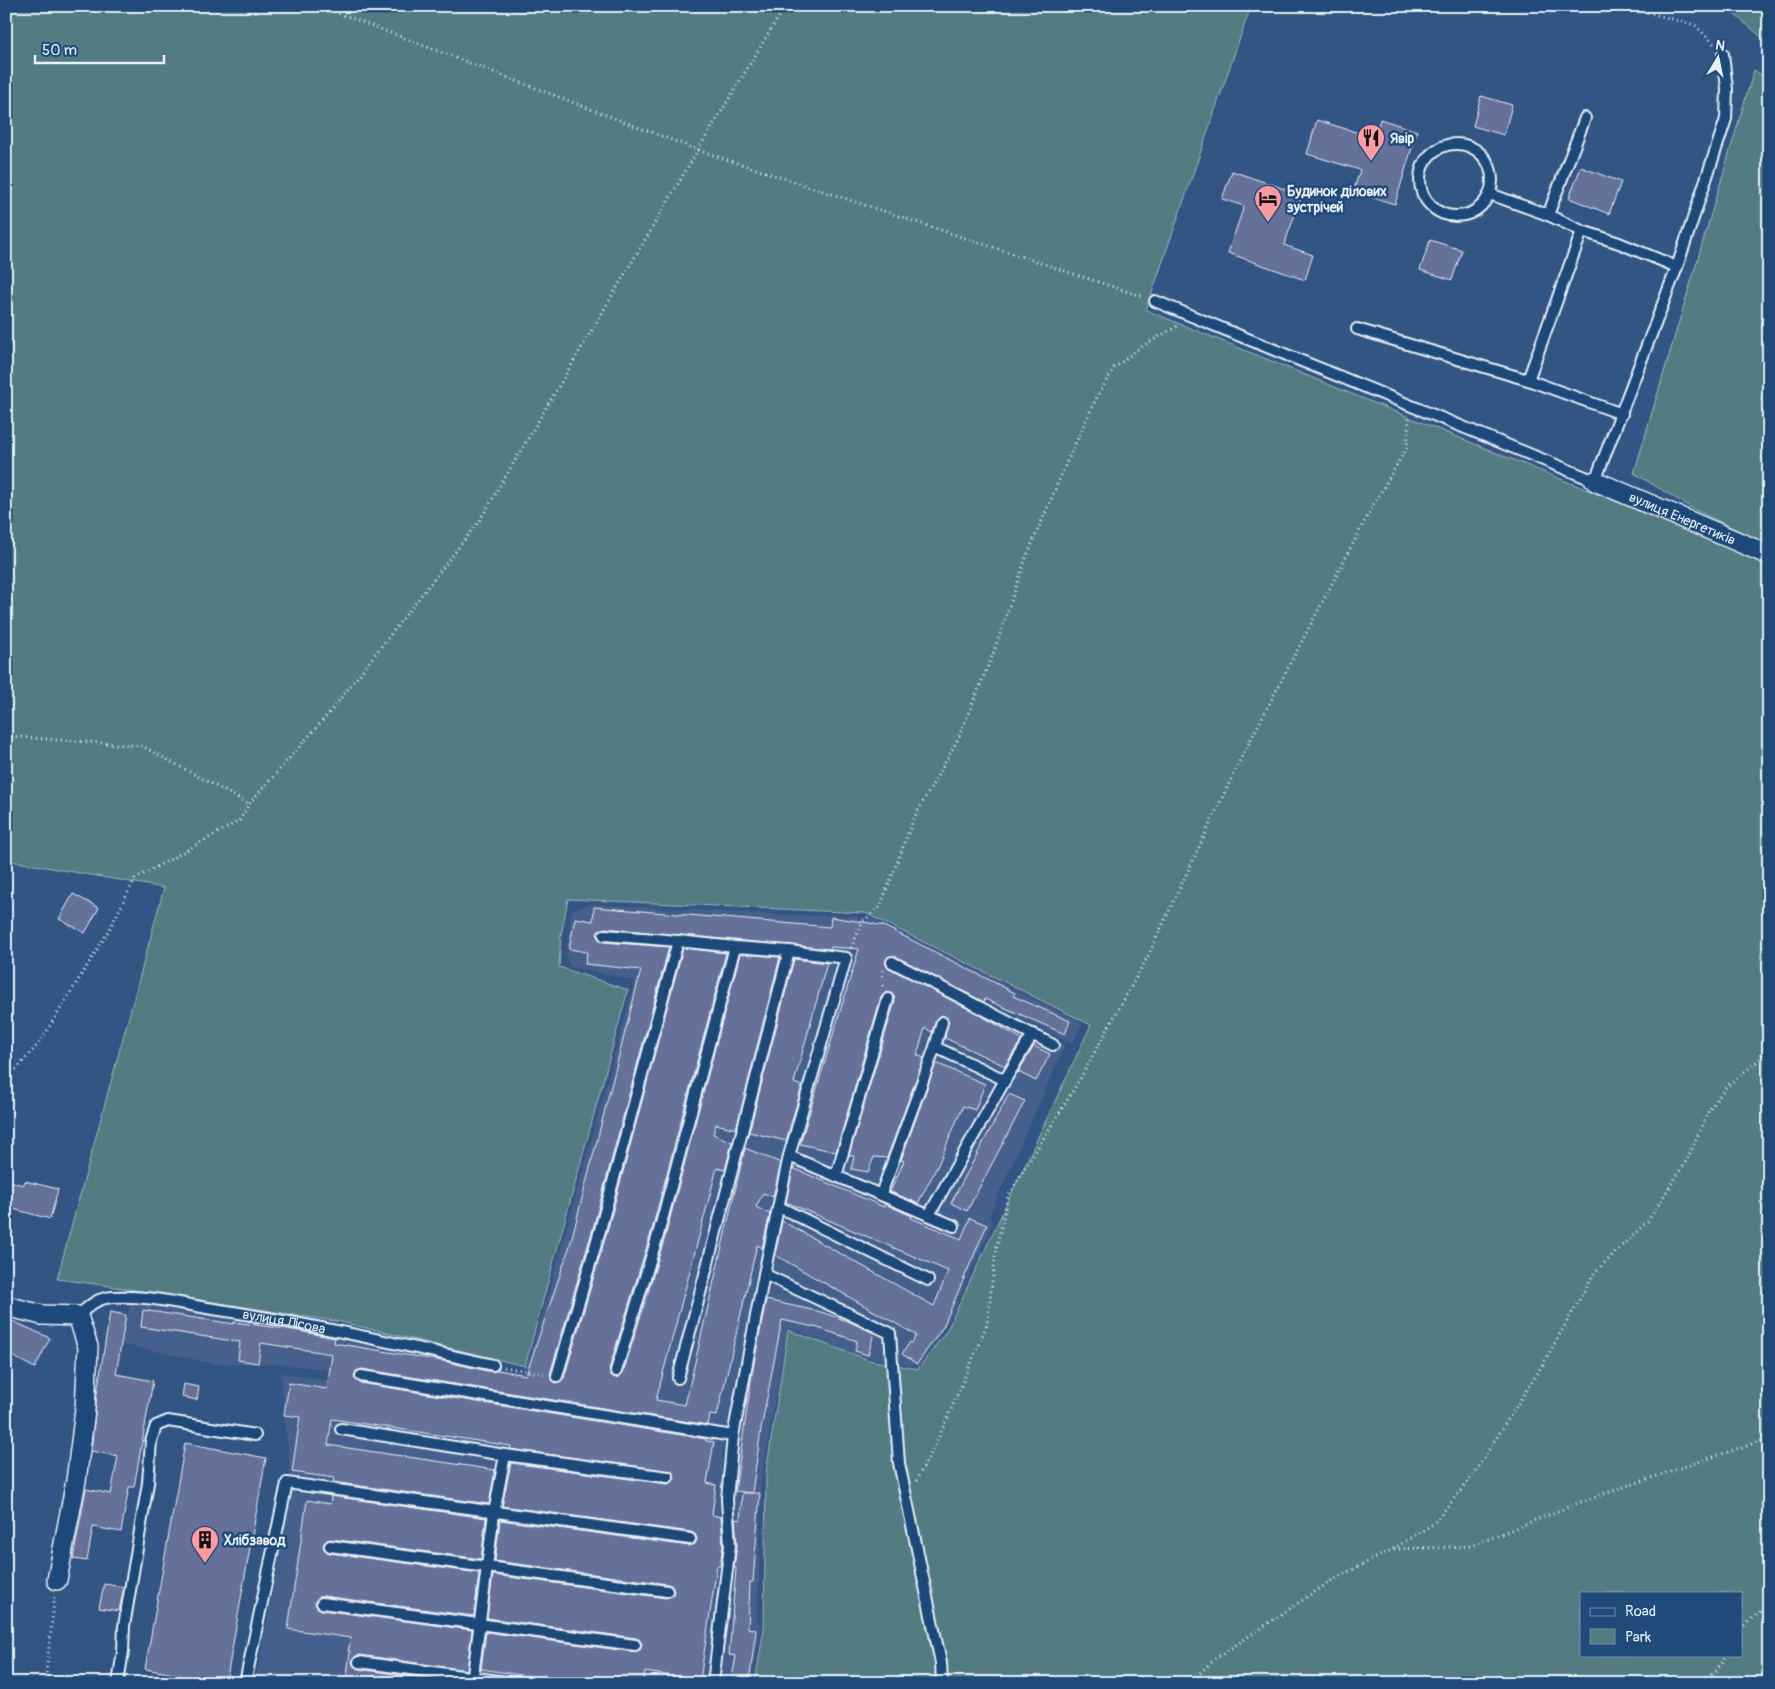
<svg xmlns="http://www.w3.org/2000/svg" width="1775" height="1689" font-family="Pangolin,sans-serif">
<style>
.built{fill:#45608c}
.green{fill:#537b82;stroke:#9eb6bd;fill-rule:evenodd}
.building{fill:#66719a;stroke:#e8f1f8}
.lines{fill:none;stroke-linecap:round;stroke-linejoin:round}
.service-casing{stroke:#e8f1f8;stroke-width:14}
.minor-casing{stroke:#e8f1f8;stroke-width:22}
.path{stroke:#e8f1f8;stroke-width:3;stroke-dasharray:1 4;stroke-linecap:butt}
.service{stroke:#1f4a7a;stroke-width:10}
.minor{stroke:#1f4a7a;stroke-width:19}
.labels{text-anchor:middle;stroke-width:5;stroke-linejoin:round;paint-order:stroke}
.poi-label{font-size:14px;font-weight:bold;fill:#e8f1f8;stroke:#1f4a7a;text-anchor:start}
.street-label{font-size:14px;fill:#e8f1f8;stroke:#1f4a7a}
</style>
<rect width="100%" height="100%" fill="#335583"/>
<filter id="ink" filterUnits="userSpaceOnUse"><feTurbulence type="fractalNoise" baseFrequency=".02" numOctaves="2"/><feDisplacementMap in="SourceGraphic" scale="10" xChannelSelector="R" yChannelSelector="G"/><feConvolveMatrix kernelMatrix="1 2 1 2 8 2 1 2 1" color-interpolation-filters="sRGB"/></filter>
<g filter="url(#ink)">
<path class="built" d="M591,904L780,915L858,916L854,953L884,955L1029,1029L1065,1045L989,1216L993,1223L953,1312L942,1332L918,1366L864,1357L787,1327L761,1483L760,1566L757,1621L761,1627L752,1683H709L725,1554L726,1431L600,1412L354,1372L275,1364H216L121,1344L131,1301L272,1323L524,1373L542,1316L635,981L569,966L566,956L572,910Z
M862,917L871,918L1082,1023L1072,1044L887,952L856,950Z
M280,1373L723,1441L721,1493L722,1564L706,1683H255L292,1492Z"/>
<path class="green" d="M6,6H1251L1146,310L1769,564V1683H755L764,1628L766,1473L788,1330L869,1360L918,1369L947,1330L1091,1025L865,913L568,899L561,935L559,967L628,990L525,1366L341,1322L103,1285L57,1279L164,888L6,860ZM1581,1593H1741V1655H1581Z
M1724,6H1769V43Z
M1754,70L1769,80V545L1695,510L1634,473Z"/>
<path class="building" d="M1481,96L1512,105L1504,135L1473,126Z
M1380,119L1417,131L1395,204L1353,192L1360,170L1307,154L1317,120L1375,138Z
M1581,167L1621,182L1609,214L1569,198Z
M1232,171L1302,195L1284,245L1313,255L1305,280L1228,253L1244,206L1222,199Z
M1430,240L1462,250L1452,280L1420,270Z
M73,894L99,908L85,933L59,919Z
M594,907L830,927L831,917L869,923L884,926L1015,993L1013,996L1070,1021L1065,1034L985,999L984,1002L895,956L888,957L885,963L889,968L978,1014L1022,1039L1005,1066L945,1038L948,1020L943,1015L938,1017L932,1032L925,1028L917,1055L924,1058L887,1158L874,1157L868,1172L851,1169L854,1156L849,1155L895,1001L894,997L890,993L886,992L881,997L836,1152L800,1144L859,949L831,947L830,949L605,928L598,932V938L603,942L669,947L593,1228L550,1374L552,1380L556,1383L561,1381L564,1378L607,1232L683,948L726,953L651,1233L609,1369L611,1375L614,1378L620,1376L623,1373L665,1237L740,954L780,957L736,1129L716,1124L713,1134L732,1142L725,1170L717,1168L656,1400L685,1405L745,1148L781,1163L773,1197L763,1193L756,1207L770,1214L762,1248L757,1245L717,1416L710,1415L708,1425L362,1369L356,1371L354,1378L360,1383L706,1439V1441L714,1442L707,1483L716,1485L712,1515L721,1517L723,1545L720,1566H717L700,1680L645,1672L643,1683H573L481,1669L486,1632L634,1652L640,1650L642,1645L640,1640L636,1638L487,1618L493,1575L666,1598L672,1596L674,1591L672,1586L668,1584L495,1561L500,1520L689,1546L695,1544L697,1539L695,1534L691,1532L502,1506L511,1463L667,1484L671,1483L675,1478L672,1471L510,1449L511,1446L332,1419L328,1445L495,1470L489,1504L333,1482L334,1478L292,1472L300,1417L284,1415L289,1383L327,1389L332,1354L261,1343L258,1363L238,1360L240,1342L141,1327L143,1310L234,1324V1322L294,1330L335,1338L334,1343L443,1361L492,1372L498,1370L526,1375L570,1245L641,970L585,964L587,952L569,949L575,918L593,921Z
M794,959L827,963L794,1083L802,1086L786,1141L749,1132Z
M1034,1046L1050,1054L1036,1081L1018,1072Z
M936,1063L985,1084L975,1110L963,1106L938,1165L918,1203L890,1192L904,1161L901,1160Z
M1009,1094L1025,1101L967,1211L951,1203Z
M793,1168L884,1207L885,1204L912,1216L911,1218L961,1239L970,1218L987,1225L943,1327L917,1364L902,1354L910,1342L912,1343L916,1335L775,1255L782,1221L934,1306L948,1271L786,1202Z
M6,1180L23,1185L25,1181L58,1189L50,1219L6,1207Z
M766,1300L821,1312L850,1322L874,1333L868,1355L855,1351L857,1341L818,1328L782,1320L761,1429L752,1493L735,1491L752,1374Z
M110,1312L126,1315L116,1374L153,1381L134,1487H129L121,1532L93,1527L87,1561L73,1559L86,1489L111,1494L118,1456L91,1451L97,1393Z
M6,1318L50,1338L35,1368L6,1353Z
M184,1384L199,1387L197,1400L182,1397Z
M185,1443L266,1458L226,1683L145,1669Z
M742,1493H760L753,1582H750L748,1628L756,1630L749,1683H731L736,1656L729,1655L736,1568H734L737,1545L735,1519L740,1520Z
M331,1496L486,1518L481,1559L331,1539L327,1540L323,1545L324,1549L329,1553L479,1573L474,1616L323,1596L319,1597L315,1602L316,1606L321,1610L472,1630L467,1670L360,1655L356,1656L352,1661L353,1665L358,1669L460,1683H346L350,1651H348L351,1638L288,1629L307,1500L330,1504Z
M104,1584L124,1587L119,1611L99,1608Z"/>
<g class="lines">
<defs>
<g id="service">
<circle cx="1456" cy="180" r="36"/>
<path d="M1490,194L1548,215L1582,231L1619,243L1677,267"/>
<path d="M1548,215L1585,118"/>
<path d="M1155,301L1595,481L1677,267L1726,119L1727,89L1723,54"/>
<path d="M1357,329L1528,380L1622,414"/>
<path d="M1528,380L1582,231"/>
<path d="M604,935L678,941L735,947L789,951L846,958L789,1156L764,1274L733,1436L727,1499L730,1545L713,1683"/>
<path d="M892,962L1053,1045"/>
<path d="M935,1047L1005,1080"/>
<path d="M789,1156L954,1226"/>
<path d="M836,1176L888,999"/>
<path d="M881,1194L935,1047L942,1022"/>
<path d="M779,1207L928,1280"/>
<path d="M929,1215L1005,1080L1033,1034"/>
<path d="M764,1274L890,1333L899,1463L941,1663L942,1683"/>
<path id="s1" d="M78,1316C89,1306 96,1298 113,1297C144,1295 177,1303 207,1308C303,1322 398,1344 493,1365"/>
<path d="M616,1371L658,1235L735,947"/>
<path d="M361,1376L733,1436"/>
<path d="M557,1376L600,1230L678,941"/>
<path d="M678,1378L789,951"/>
<path d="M341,1429L505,1455L668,1477"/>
<path d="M330,1546L667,1591"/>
<path d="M322,1603L635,1645"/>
<path d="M359,1662L513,1683"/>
<path d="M118,1683L123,1651L124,1626L148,1483L151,1441L156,1426L168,1421L255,1435"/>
<path d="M245,1683L287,1483L690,1539"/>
<path d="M472,1683L494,1513L505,1455"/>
</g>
<g id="minor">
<path id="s2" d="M1595,481L1769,555"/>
<path d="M6,1306L42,1315L78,1316L88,1347L85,1410L76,1481L57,1580"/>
</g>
</defs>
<use href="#service" class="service-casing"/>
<use href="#minor" class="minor-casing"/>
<path class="path" d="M320,6L698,150L1144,297
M1623,6L1695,25L1716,46
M6,20L12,6
M6,736L142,746L249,804
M851,948L863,921L880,907L914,818L957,741L993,654L1026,558L1065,466L1097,397L1114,368L1138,349L1179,325
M883,970L882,984L884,989
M6,1081L40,1042L108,932L135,879L239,821L249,804L330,712L480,520L698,150L785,6
M504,1367L544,1374
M916,1481L937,1442L987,1325L996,1250L1008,1196L1077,1084L1147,958L1240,760L1372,507L1407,447L1409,418
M1394,1549L1471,1546L1583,1501L1769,1438
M1741,1629L1769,1604
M45,1683L55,1595
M1189,1683L1215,1659L1334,1579L1393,1549L1433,1524L1471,1478L1543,1364L1595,1272L1648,1221L1688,1158L1709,1110L1726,1087L1759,1060L1769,1038
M1700,1683L1717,1670L1726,1655"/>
<use href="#service" class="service"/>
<use href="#minor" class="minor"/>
</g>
</g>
<defs>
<symbol id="restaurant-pin" viewBox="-11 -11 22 30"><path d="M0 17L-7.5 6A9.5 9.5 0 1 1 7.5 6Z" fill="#ff9aa2" stroke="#1f4a7a"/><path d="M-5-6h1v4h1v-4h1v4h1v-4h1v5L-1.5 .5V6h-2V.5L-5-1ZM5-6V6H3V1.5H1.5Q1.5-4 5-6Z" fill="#111"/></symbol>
<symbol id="hotel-pin" viewBox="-11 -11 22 30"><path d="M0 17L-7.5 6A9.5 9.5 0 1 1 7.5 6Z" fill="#ff9aa2" stroke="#1f4a7a"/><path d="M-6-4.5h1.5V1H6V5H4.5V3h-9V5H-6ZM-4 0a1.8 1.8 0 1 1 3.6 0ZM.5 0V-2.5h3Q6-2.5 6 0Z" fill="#111"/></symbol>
<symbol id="building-pin" viewBox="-11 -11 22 30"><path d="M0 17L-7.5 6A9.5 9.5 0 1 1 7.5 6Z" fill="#ff9aa2" stroke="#1f4a7a"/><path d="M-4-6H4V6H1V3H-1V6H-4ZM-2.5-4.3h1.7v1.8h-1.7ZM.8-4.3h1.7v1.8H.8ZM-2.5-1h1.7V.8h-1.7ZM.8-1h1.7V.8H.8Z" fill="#111"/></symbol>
</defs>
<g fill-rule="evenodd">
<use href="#restaurant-pin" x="1355" y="122" width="32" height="43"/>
<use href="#hotel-pin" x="1252" y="183" width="32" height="43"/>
<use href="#building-pin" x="189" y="1524" width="32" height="43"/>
</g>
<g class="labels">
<g class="poi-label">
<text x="1390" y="143">Явір</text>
<text x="1287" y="196">Будинок ділових<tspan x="1287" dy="16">зустрічей</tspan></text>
<text x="224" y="1545">Хлібзавод</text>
</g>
<g class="street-label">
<text dy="5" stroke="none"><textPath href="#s2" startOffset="95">вулиця Енергетиків</textPath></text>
<text dy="5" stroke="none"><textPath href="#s1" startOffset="214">вулиця Лісова</textPath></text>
</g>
</g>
<rect width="1775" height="1689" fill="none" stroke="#1f4a7a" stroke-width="25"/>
<rect x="12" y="12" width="1750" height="1664" fill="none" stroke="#e8f1f8" stroke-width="2" filter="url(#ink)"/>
<rect x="1580" y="1592" width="162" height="65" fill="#1f4a7a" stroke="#6f8dac"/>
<rect x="1590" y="1608" width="25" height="8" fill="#1f4a7a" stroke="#6f8dac"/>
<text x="1625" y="1616" font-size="15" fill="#e8f1f8">Road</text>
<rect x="1590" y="1629" width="25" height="15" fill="#537b82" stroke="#6f8dac"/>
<text x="1625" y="1642" font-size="15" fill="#e8f1f8">Park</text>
<g transform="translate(1718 58) rotate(10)" stroke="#1f4a7a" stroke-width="4" paint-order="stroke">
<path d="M0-4L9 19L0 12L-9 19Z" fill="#e8f1f8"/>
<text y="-8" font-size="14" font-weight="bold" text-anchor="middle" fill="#e8f1f8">N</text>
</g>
<path d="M35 55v8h129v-8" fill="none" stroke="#e8f1f8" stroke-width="2.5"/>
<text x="42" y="55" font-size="15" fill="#e8f1f8" stroke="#1f4a7a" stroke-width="4" paint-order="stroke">50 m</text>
</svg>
